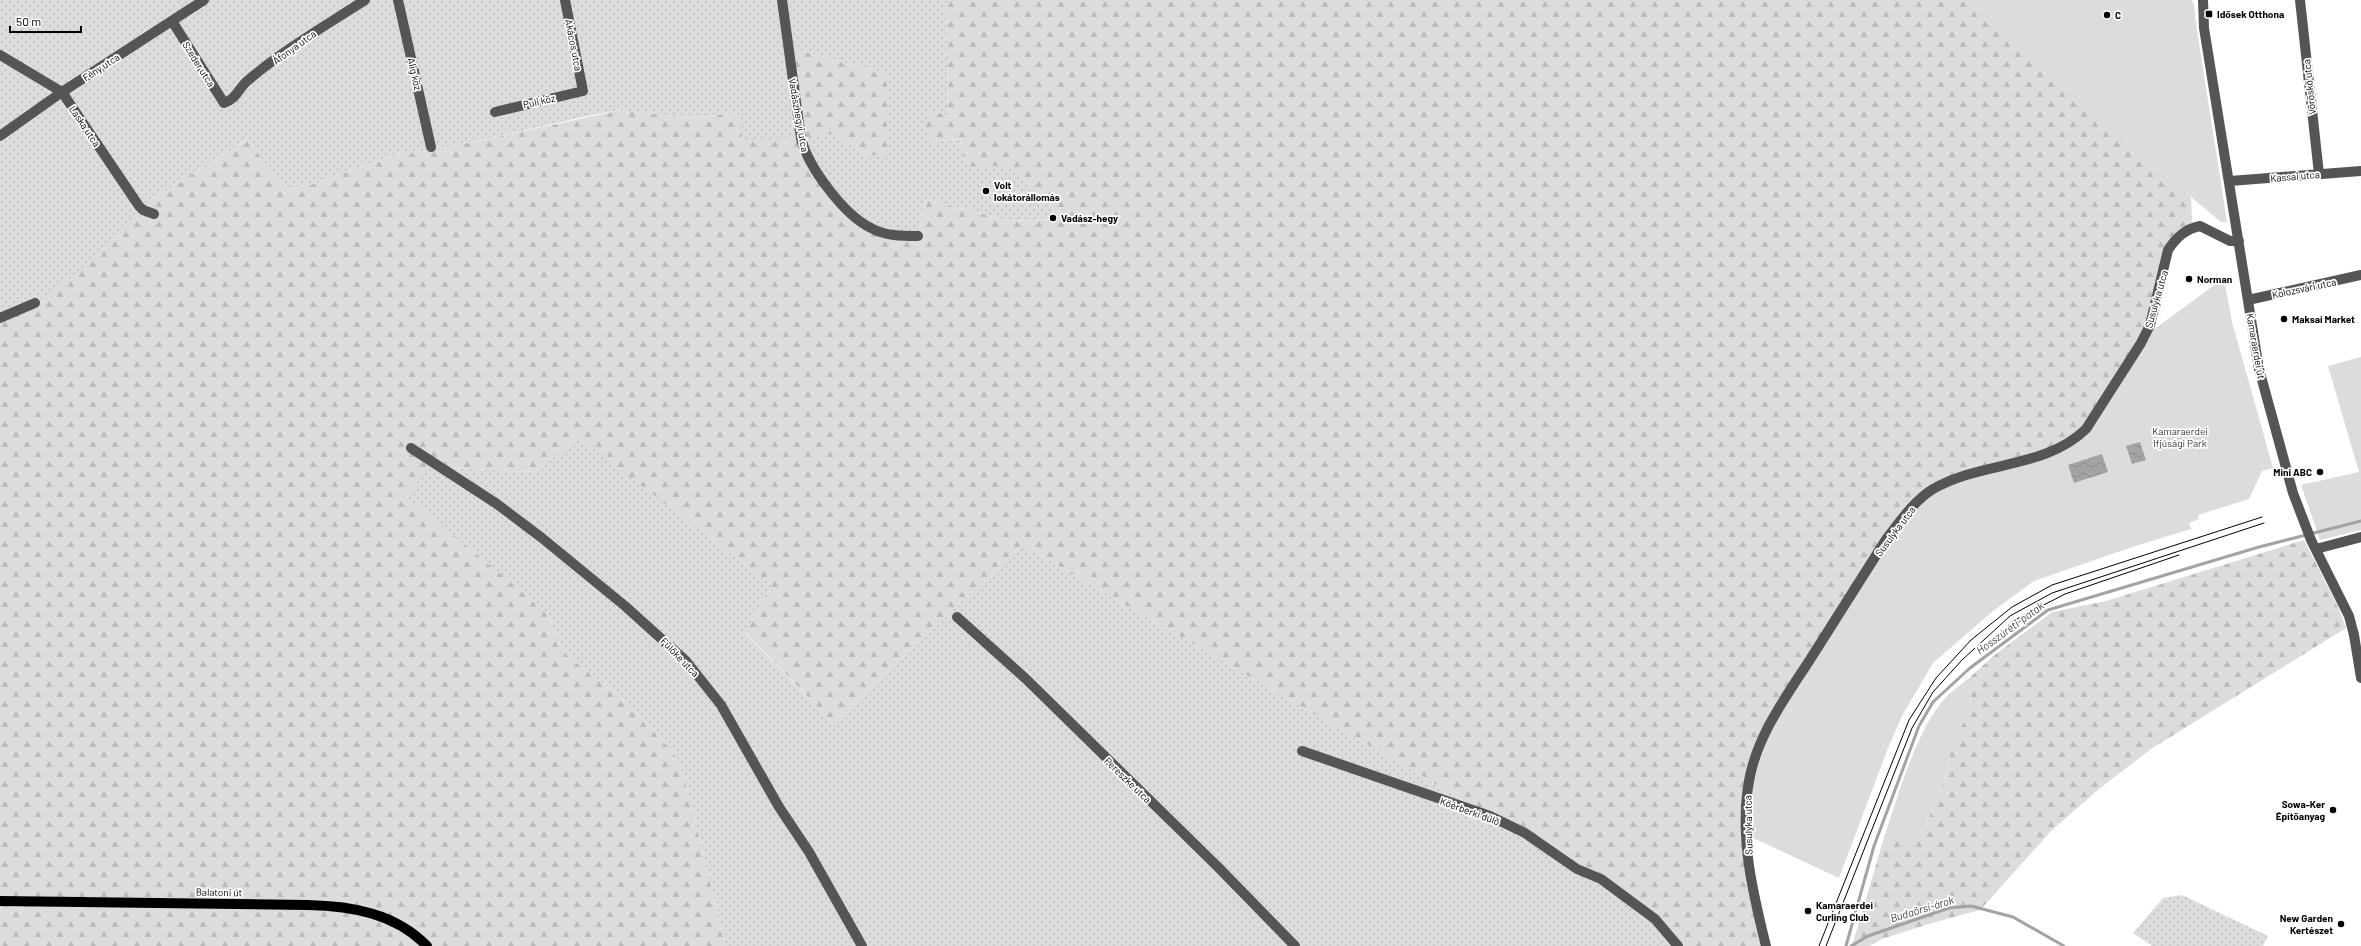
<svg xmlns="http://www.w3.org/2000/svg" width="2361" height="946" font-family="Barlow,sans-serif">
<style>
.green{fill:#dcdcdc}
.forest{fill:url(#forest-firs)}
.garden{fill:url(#garden-dots)}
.water{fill:url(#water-waves)}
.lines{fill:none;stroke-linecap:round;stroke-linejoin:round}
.stream{stroke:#a3a3a3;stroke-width:3}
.minor{stroke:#555;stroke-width:10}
.major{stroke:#000;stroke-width:10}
.tram{stroke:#000;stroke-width:1}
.poi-dot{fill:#000;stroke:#fff;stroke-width:1.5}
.labels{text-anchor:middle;stroke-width:3.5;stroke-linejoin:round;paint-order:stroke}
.poi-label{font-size:10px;font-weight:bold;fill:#000;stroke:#fff;text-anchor:start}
.street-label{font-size:10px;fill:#000;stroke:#fff}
.park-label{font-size:10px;fill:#333;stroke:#fff}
.water-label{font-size:11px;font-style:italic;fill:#444;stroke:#fff}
</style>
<defs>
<pattern id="forest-firs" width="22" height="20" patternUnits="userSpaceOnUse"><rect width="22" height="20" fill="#dcdcdc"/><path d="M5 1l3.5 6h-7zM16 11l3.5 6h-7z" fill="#bbb"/></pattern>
<pattern id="garden-dots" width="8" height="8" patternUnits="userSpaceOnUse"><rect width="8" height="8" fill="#dcdcdc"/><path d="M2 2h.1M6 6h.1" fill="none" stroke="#bbb" stroke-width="1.8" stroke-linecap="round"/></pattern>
<pattern id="water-waves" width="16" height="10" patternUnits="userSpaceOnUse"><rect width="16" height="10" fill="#a3a3a3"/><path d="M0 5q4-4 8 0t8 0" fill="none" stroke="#8b8b8b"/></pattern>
</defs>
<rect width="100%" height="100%" fill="#fff"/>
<path class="green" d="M1975,0H2192L2194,5L2196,24L2227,222H2221L2191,197Z
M2224,278L2232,322L2273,468L2262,471L2249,499L2198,515L2199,519L2189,523L2191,529L2132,547L2034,581L1993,611L1933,663L1902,716L1888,748L1839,878L1751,837L1752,783L1772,725L1890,540L1910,515L1934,492L2125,374L2145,349L2153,330Z
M2361,357V530L2320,540L2301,485L2359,472L2328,366Z
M1969,678L1971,707L1952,745L1942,788L1922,832L1906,838L1889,836L1883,841C1897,799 1917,726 1948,695C1954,689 1962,684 1969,678Z"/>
<path class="forest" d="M946,0H1975L2191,197L2192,223L2173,239L2153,330L2145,349L2077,442L1962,481L1934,492L1921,503L1890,540L1772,725L1752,783L1751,810L1753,865L1770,946H1678L1490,816L1022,545L833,723L745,632L772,585L579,439L535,472L428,467L482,558L547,612L563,652L627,702L673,752L683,772L726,946H0V322L44,302L43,297L120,236L142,205L248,139L284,190L313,184L396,155L478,141L621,110L689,118L739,113L792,137L801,138L792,50H799L887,74V155H866L831,134L918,236L926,199L1009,221L1055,219L1052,205L1032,194L1020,173L998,166L971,167L964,163L961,139L927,142V109L948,116Z
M2304,540L2339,609L2346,628L2151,749L2099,789L2052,830L1980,910L1932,923L1882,939L1869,946H1852L1883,841L1889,836L1906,838L1922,832L1942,788L1952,745L1971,707L1969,678L1997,653L2052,612L2106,601Z"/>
<path class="garden" d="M0,0H946L948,116L927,109V142L961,139L964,163L971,167L998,166L1021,173L1032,194L1052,205L1055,219L1009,221L926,199L918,236L870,228L823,182L803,138L831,134L866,155H887V74L799,50H792L801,138L742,140L738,113L689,118L621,110L592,115L478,141L396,155L313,184L284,190L248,139L142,205C136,230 67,282 43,297L44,302L0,322Z
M579,438L772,585L745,633L833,723L1022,545L1490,816L1525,833L1655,919L1678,946H726L683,772L673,752L627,702L563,652L547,612L407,497L428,467L535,472Z
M2182,895L2268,936L2263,946H2152L2133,933L2163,898Z"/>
<path class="water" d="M2140,442L2146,460L2132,464L2126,446Z
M2102,454L2108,472L2074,483L2068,465Z"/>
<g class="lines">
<path class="stream" d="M1846,946L1874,846L1919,726L1933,702L1970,668L2048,610L2259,547L2361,521
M1851,946L1868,936L1949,908L1971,906L2013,917L2064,946"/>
<path class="minor" d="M398,0L431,147
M782,0L801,138C808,167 844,215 871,228C885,236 902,236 918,236
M2203,0L2204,28L2259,369L2293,493L2311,540L2349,616L2354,635L2361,678
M2300,0L2319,174
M172,21L224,103C235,100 238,90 246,82C282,51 325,26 365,0
M0,55L62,92L139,206L143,210L154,214
M495,112L583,91L565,0
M0,136L62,92L204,0
M2230,181L2361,171
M2248,300L2361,275
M0,318L35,303
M411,448L497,504L542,538L625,606L686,661L721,705L779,807L809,852L862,946
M2316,549L2361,537
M957,617L1025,678L1218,867L1295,946
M1302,751L1490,816L1525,833L1577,869L1601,879L1655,919L1678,946
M1766,946C1753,894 1739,836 1749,781C1757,735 1786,697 1811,658C1836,618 1862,578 1887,538C1901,520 1914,501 1933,489C1981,461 2045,469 2086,429L2141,343L2150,325L2168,250C2176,238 2185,229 2200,226L2230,241H2239"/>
<path class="major" d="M0,901L308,905C351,906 395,913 427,946"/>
<path class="tram" d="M2011,622L2065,594L2179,555
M1819,946L1909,720L1936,678L1971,640L2012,607L2052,585L2262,517
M1826,946L1912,728L1933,692L1962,660L2010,616L2052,593L2264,523"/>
</g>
<g class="poi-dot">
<rect x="2205" y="10" width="8" height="8" rx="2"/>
<circle cx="2107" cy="15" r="4"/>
<circle cx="986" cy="191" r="4"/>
<circle cx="1053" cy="218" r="4"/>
<circle cx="2189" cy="279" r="4"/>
<circle cx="2284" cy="319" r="4"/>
<circle cx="2320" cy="472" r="4"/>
<circle cx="2333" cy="810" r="4"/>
<circle cx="1808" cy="911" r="4"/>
<circle cx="2341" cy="924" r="4"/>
</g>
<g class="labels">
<g class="poi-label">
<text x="2217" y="18">Idősek Otthona</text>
<text x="2115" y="19">C</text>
<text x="994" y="189">Volt<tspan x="994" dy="12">lokátorállomás</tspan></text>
<text x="1061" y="222">Vadász-hegy</text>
<text x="2197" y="283">Norman</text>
<text x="2292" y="323">Maksai Market</text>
<text x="2312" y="476" text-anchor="end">Mini ABC</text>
<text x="2325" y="808" text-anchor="end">Sowa-Ker<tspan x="2325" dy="12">Építőanyag</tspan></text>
<text x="1816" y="909">Kamaraerdei<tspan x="1816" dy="12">Curling Club</tspan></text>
<text x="2333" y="922" text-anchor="end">New Garden<tspan x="2333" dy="12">Kertészet</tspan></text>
</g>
<g class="street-label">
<text transform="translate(574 45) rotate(79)" y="4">Akácos utca</text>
<text transform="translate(294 47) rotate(-36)" y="4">Áfonya utca</text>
<text transform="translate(199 64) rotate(58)" y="4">Szeder utca</text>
<text transform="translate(101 67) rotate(-33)" y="4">Fény utca</text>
<text transform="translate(415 74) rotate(77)" y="4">Alig köz</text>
<text transform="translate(2309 87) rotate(-96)" y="4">Vöröskő utca</text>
<text transform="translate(539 101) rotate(-13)" y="4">Puli köz</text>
<text transform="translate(799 115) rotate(80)" y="4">Vadászhegyi utca</text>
<text transform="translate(85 126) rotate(56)" y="4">Laska utca</text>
<text transform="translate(2295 176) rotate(-5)" y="4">Kassai utca</text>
<text transform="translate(2304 288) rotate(-12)" y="4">Kolozsvári utca</text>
<text transform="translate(2156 299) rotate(-74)" y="4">Susulyka utca</text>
<text transform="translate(2256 346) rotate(80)" y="4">Kamaraerdei út</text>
<text transform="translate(1895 531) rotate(-53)" y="4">Susulyka utca</text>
<text transform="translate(680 657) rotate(46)" y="4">Fülőke utca</text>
<text transform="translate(1128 780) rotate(44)" y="4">Pereszke utca</text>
<text transform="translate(1470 811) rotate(20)" y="4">Kőérberki dűlő</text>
<text transform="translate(1748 825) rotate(-91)" y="4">Susulyka utca</text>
<text transform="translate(219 892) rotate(1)" y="4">Balatoni út</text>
</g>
<g class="park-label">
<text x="2180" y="435">Kamaraerdei<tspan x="2180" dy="12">Ifjúsági Park</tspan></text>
</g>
<g class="water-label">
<text transform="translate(2010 628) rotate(-36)" y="4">Hosszúréti-patak</text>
<text transform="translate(1922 909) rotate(-17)" y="4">Budaörsi-árok</text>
</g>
</g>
<path d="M10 26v6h71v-6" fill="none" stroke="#000000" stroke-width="2"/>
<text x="16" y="26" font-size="12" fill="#000000" stroke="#ffffff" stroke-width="3" paint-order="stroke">50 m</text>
</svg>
